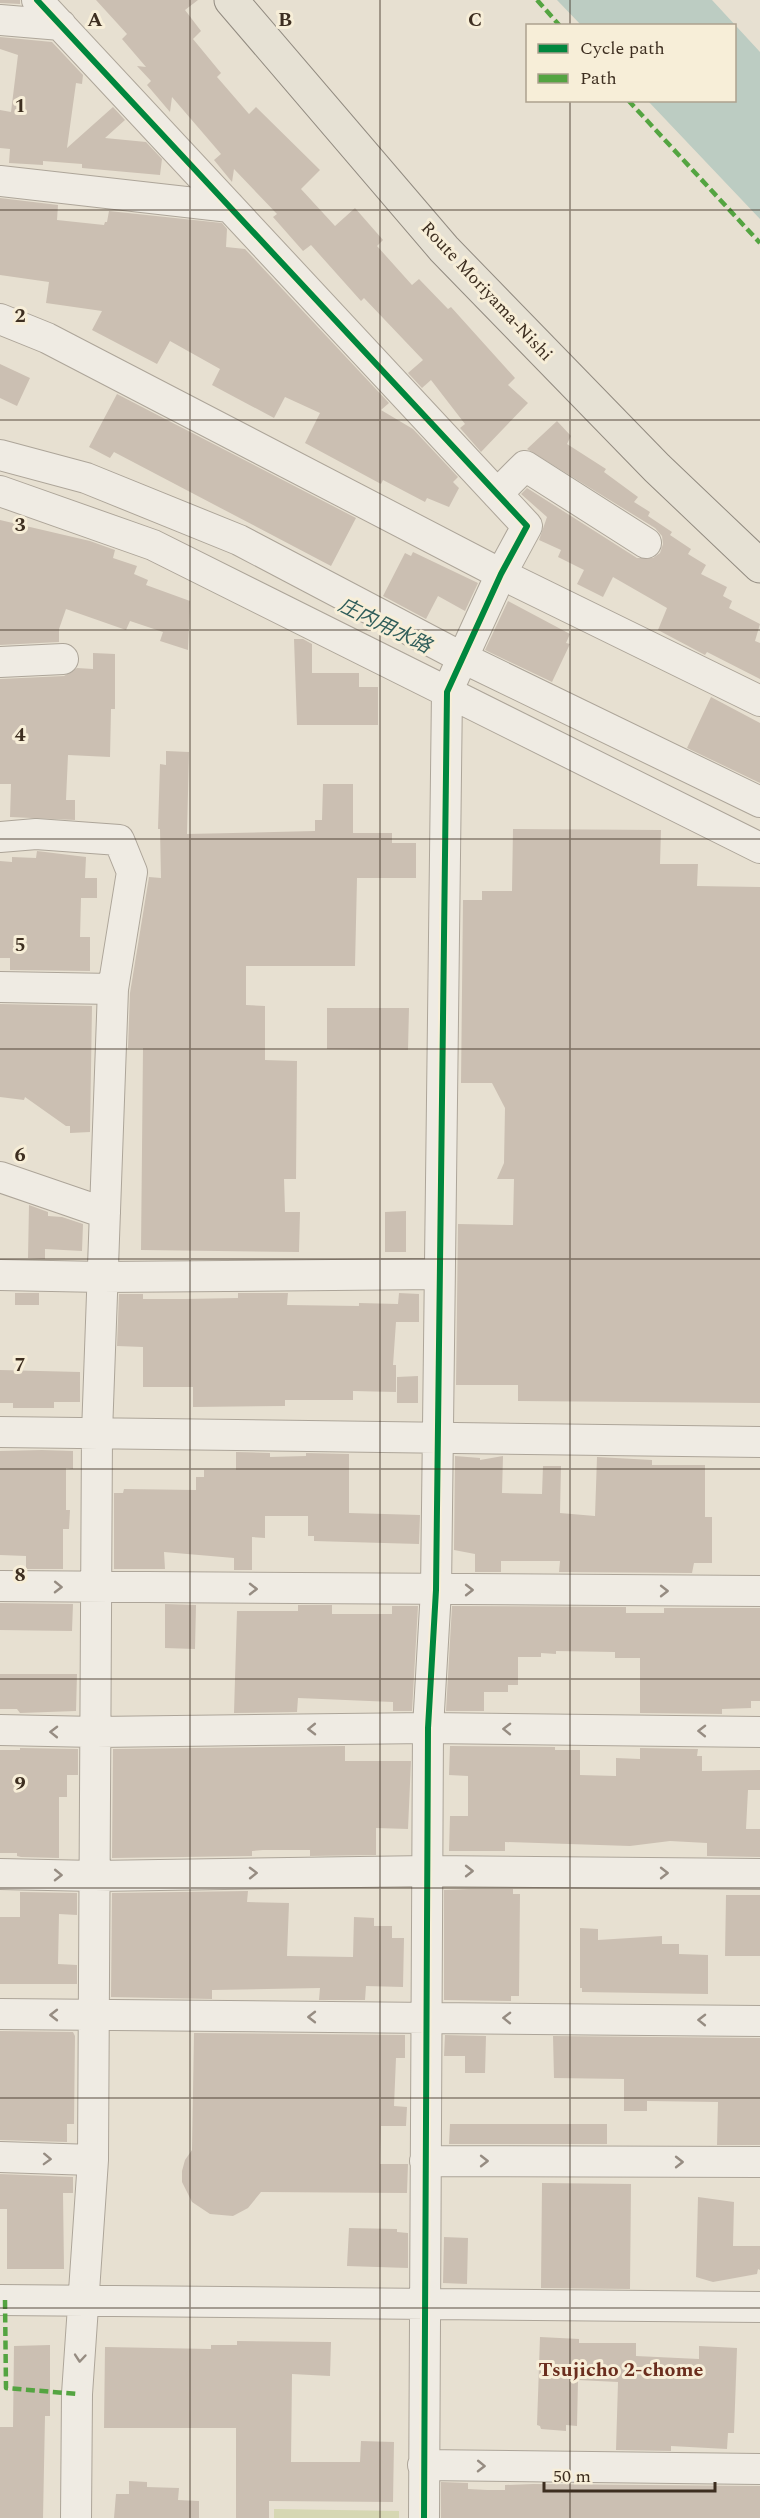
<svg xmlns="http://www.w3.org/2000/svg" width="760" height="2518" font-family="Spectral,'Noto Sans JP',serif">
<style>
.green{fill:#d6d7b3}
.water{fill:#bcccc2}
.building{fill:#cbbfb2}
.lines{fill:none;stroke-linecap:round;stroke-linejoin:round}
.minor-casing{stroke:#ada599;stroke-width:32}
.major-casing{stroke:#928b80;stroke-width:35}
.minor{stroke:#efebe3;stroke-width:30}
.major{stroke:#e6e1d4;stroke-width:33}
.quiet{stroke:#54a441;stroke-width:4.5;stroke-dasharray:9 4.5;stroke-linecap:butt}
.cycleway-casing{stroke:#f7eed8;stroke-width:10}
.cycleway{stroke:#00873e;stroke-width:6}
.oneway{stroke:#968c82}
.grid{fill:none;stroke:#3d2e20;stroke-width:1.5;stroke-opacity:0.55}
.labels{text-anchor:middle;stroke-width:6;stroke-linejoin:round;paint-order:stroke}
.street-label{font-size:18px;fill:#3d2e20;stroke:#f7eed8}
.water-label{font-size:20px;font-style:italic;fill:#2f5d5a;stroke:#f7eed8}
.neighbourhood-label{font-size:20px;font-weight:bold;fill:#6b2e1e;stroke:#f7eed8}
.grid-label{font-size:20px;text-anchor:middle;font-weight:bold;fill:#3d2e20;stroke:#f7eed8;stroke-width:6;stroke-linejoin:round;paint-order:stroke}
</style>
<rect width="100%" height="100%" fill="#e7e0d1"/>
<path class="green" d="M274,2509L399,2511V2518H274Z"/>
<path class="water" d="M557,0H712L760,52V219L648,101L734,100V26L581,25Z"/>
<path class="building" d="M0,0H20V4L0,3Z
M96,0H198L185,10L201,31L193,39L221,73L217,77L249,114L256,107L320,170L301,189L335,226L355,208L383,240L377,246L412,285L419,279L448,309L451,307L515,378L508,385L528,403L481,452L460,428L465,424L431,380L422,388L408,373L423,360L364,298L361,301L311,245L303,251L273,217L277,214L234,169L232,182L214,160L221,154L172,97L170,112L147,85L151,81L137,66L146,67L122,39L127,34Z
M0,37L52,42L83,75L82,84L76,83L67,148L113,107L125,120L105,138L146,142L162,159L160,175L82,168V164L43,161V165L9,163L10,149L0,148V110L11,112L18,55L0,49Z
M0,198L58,205L57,220L104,225L105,222H107L109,211L222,223L227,229L226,247L245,249L389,403L381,410L413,429L458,477L453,482L459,488L449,507L427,498L425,502L383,480L381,484L305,443L320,413L285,397L274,418L212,385L220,369L170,341L157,364L92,330L102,311L46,303L49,282L0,275Z
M0,364L30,378L17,406L0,398Z
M117,394L356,518L331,566L114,452L110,458L89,447Z
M557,421L571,436L567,444L606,469L604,472L638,497L634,502L650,512L648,516L672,532L670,535L691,549L688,554L706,565L701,574L727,587L723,596L732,601L729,608L760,624L755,641L760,643V679L707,652L705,655L658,630L667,608L613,577L603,597L577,584L584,570L558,557L561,550L539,540L547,517L521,494L527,488L637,558H653L660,553L663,544L662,536L655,528L527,449Z
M0,520L90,541L115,550L113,558L137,566L134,574L148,580L146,585L190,601L188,650L160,641L163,632L130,621L126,630L66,609L59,629V642L0,645Z
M413,552L478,583L465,611L438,596L426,619L383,596L405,553L411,556Z
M508,601L570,634L566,643L570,644L552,682L485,650Z
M294,639H303L312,644V673H359V687H378V725H297Z
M93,653L115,654V709H111L110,757L68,755L66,800H75V820L10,817L11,784H0V679L64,676L77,668L93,669Z
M711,697L760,723V783L687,748Z
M166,751L189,752L187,834L315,831V820H322L323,784H353V833H392V843H416V878H357L355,966H246V1005L265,1006V1060L297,1061L296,1179H284L285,1212H300L299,1252L141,1250L143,1048H128L130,993L149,877L161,878L160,829H158L160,764L166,765Z
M513,829L661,830L660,864H698L697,886L760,887V1403L518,1401V1385H456L458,1224L513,1225L514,1179H497L504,1163L505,1108L492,1083H461L463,900H482V891H512Z
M37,851L86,857L85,878H97V898H81L80,937H90V971L10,970V958H0V861L12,862V857L36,858Z
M0,1004L92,1006L90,1132L70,1133V1126H66L25,1097L24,1100L0,1097Z
M327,1008H409L408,1050L327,1049Z
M29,1205L48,1212V1216L62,1217L83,1224L82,1251L45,1249V1259L28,1258Z
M406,1211V1252H385V1212Z
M15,1293H39V1305H15Z
M238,1293H288L287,1305L359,1306V1303L398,1304L399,1293L419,1294V1322H396L393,1365H396V1392L353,1391V1400H285V1406L193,1407V1387H143V1347L117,1346L119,1294H143V1299H185L238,1298Z
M0,1370L80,1372V1402H54V1408H13V1403H0Z
M418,1376V1403H397V1377Z
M42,1450L73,1451V1469L66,1468V1510H70L69,1529H63V1569H26V1556L0,1555V1451Z
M236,1452L270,1453V1457L306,1456V1453L349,1454V1513L420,1515L419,1544L314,1541V1536H308V1516H265V1538L252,1537V1570H234V1558L164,1552L165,1569H114V1493H123L124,1489L196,1490V1477H204V1470H236Z
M455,1456L480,1458V1460L503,1456L502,1493L542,1494L543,1466H561L560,1513L595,1516L597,1457L652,1460V1465H705V1517H712V1563H694L692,1573L559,1572L560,1561H501V1572H475V1554L454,1550Z
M0,1603L73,1604L72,1631L0,1630Z
M165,1604L196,1605L195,1649L165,1648Z
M298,1605H332V1614H392V1606H418L412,1711H393V1702L298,1698L297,1712L234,1713L237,1611H298Z
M452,1606L626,1607V1613H664V1608H760V1701H751V1708L722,1709V1714L640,1713V1658H615V1652L556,1651V1654L541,1653V1657H518V1685H508V1692H484V1711H446Z
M0,1674H77L76,1711L20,1713L17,1709H0Z
M345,1746V1761H411L408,1829L376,1828V1855L310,1856V1850H263L252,1851V1856L112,1858L113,1749Z
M450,1746L555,1747V1750H580V1775L616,1776V1758L640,1759V1748L698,1749L697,1756H702V1771L760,1770V1790H748L746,1829H760V1857L707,1856V1843L670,1841L630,1846L505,1842V1851H449L450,1816H468V1776L449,1775Z
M20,1748L78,1749V1775H67V1797H59V1858L21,1857L17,1856V1853H0V1750H20Z
M469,1889H513V1894H520L519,1996H511V2001L444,2000V1890Z
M248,1891L247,1902L289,1903L287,1956L353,1957L354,1917L374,1918V1926H392V1938H404L403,1987L366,1986L365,2000H319L320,1988L212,1990V1999L111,1997L112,1893Z
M20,1892L77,1893V1915L59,1914L58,1964L77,1965V1984H0V1917H20Z
M726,1895H760V1956H725Z
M580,1928L598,1929V1940L662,1936V1944H679V1954L708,1955V1994L582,1992V1988H580Z
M0,2031L73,2032L75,2036L74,2124H67V2142L0,2140Z
M194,2033L405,2035V2058H396L394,2106L407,2107L406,2126H381L380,2164H408L407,2193L261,2192L248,2208L233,2216L210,2214L192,2202L182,2182V2171L185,2160L192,2150Z
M445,2035L486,2036L485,2073H465V2056H444Z
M553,2036L760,2038V2145H717L718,2102L647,2101V2111H624V2079L554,2078Z
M450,2124H607V2144H449Z
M0,2174L73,2177V2193H63L64,2269H7V2209H0Z
M542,2183L631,2184L630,2289L541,2288Z
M698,2197L734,2202L733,2246H760V2270L758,2269L757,2274L713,2282L696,2277Z
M349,2228L397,2229V2232L408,2233V2268L347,2266Z
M444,2237L468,2238L467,2284L443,2283Z
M540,2337L579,2339V2343H636V2356L699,2359V2346L737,2348L734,2433H728L727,2449L671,2446V2451L616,2450L618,2382L578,2380L577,2426L566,2425V2431L541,2429L540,2426L537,2425Z
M237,2341L331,2342L330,2376L292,2374L291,2462H360L361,2441L394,2442L393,2502L269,2501V2518H236V2428H104L105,2347L211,2349V2345H237Z
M50,2345V2416H45L43,2518H0V2427H13L14,2346Z
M129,2481L147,2482V2487L179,2488L178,2500L199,2501V2518H114L116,2494H129Z
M441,2482L468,2483V2489L487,2490H505V2485L533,2484L760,2486V2518H441Z"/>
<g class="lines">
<defs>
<path id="minor" d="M37,0L527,526L501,574L447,692L436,1590L428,1728L424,2518
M0,20L61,25
M0,181L230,207
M0,319L47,338L501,574L760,701
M0,455L86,478L239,540L463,658L760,802
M0,491L153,545L760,848
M497,494L525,466L646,543
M0,662L63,659
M0,837L36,834L119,840L132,872L113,989L97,1433L93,2160L77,2394L76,2518
M0,987L113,989
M0,1177L105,1213
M0,1275L103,1277L439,1274
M0,1432L760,1442
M0,1586L760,1591
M0,1730L96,1732L428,1728L760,1732
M0,1874L95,1876L429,1871L760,1874
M0,2014L760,2021
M0,2157L93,2160
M425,2161L760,2162
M0,2300L760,2307
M423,2465L760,2469"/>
<path id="major" d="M231,0L444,249L657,468L760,566"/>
</defs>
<use href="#minor" class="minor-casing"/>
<use href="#major" class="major-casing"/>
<use href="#minor" class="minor"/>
<use href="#major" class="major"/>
<path class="quiet" d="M537,0L560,26
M628,100L760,243
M5,2300L6,2388L77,2394"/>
<defs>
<path id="cycleway" d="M37,0L527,526L501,574L447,692L436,1590L428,1728L424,2518"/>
</defs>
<use href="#cycleway" class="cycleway-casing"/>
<use href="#cycleway" class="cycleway"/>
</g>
<defs><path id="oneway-chevron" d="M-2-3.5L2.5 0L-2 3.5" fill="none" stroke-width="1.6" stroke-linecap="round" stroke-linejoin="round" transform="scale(1.5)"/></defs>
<g class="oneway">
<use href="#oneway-chevron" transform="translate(58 1587) rotate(1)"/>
<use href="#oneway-chevron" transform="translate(253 1589)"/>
<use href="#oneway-chevron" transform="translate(469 1590)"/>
<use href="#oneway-chevron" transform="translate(664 1591)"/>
<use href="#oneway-chevron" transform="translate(312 1729) rotate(179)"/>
<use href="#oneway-chevron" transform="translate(507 1729) rotate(-179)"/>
<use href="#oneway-chevron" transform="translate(702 1731) rotate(-179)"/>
<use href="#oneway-chevron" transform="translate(54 1732) rotate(-179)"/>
<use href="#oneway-chevron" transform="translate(469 1871)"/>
<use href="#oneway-chevron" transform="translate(253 1873) rotate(-1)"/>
<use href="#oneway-chevron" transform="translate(664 1873)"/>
<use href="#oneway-chevron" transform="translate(58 1875) rotate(1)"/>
<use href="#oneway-chevron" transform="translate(54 2015) rotate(-180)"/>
<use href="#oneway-chevron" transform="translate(312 2017) rotate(-180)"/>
<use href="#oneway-chevron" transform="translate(507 2018) rotate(-179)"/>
<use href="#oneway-chevron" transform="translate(702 2020) rotate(-179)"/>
<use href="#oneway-chevron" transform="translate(47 2159) rotate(2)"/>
<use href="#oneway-chevron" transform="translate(484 2161)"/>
<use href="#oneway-chevron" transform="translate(679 2162)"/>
<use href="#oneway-chevron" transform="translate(80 2358) rotate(95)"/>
<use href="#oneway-chevron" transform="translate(481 2466) rotate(1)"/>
</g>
<path class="grid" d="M190,0V2518M380,0V2518M570,0V26M570,100V2518M0,210H760M0,420H760M0,630H760M0,839H760M0,1049H760M0,1259H760M0,1469H760M0,1679H760M0,1888H760M0,2098H760M0,2308H760"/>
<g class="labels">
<g class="street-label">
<text transform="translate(487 291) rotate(47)" y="6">Route Moriyama-Nishi</text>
</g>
<g class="water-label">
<text transform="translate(385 625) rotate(26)" y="7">庄内用水路</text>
</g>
<g class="neighbourhood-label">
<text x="621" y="2376">Tsujicho 2-chome</text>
</g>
</g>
<g class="grid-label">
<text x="95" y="26">A</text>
<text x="285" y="26">B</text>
<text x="475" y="26">C</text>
<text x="20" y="112">1</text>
<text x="20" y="322">2</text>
<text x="20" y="531">3</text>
<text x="20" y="741">4</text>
<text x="20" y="951">5</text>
<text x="20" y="1161">6</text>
<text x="20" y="1371">7</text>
<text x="20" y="1581">8</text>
<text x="20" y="1790">9</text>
</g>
<rect x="526" y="24" width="210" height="78" fill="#f7eed8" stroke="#ada18e" stroke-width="1.5"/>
<rect x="538" y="44" width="30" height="9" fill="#00873e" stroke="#ada18e" stroke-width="1.5"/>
<text x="580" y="54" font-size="18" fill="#3d2e20">Cycle path</text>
<rect x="538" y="74" width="30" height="9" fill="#54a441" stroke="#ada18e" stroke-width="1.5"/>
<text x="580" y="84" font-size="18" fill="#3d2e20">Path</text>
<path d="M544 2482v9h171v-9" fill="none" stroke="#3d2e20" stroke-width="3"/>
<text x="553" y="2482" font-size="18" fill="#3d2e20" stroke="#f7eed8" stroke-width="4.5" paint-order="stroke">50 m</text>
</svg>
